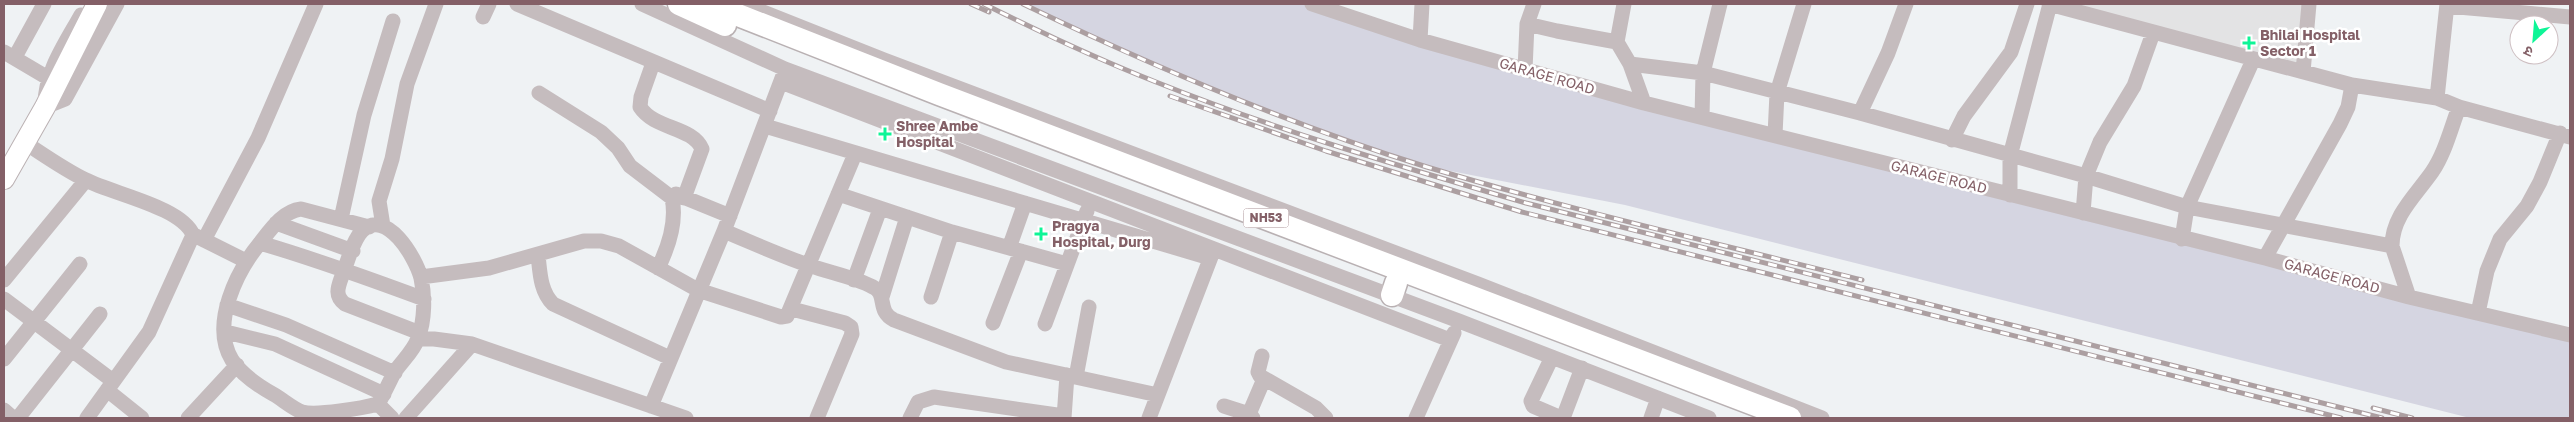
<svg xmlns="http://www.w3.org/2000/svg" width="2574" height="422" font-family="'Golos Text','Noto Sans Devanagari',sans-serif">
<style>
.built{fill:#e3e3e4}
.green{fill:#d5d5e1}
.lines{fill:none;stroke-linecap:round;stroke-linejoin:round}
.major-casing{stroke:#bbb1b3;stroke-width:22}
.highway-casing{stroke:#b9b1b3;stroke-width:25}
.minor{stroke:#c5bcbe;stroke-width:15}
.major{stroke:#fff;stroke-width:20}
.highway{stroke:#fff;stroke-width:22}
.rail-casing{stroke:#ac9fa1;stroke-width:5}
.rail{stroke:#fff;stroke-width:3;stroke-dasharray:9;stroke-linecap:butt}
.poi-dot{fill:#0ef597;stroke:#fff;stroke-width:2}
.labels{text-anchor:middle;stroke-width:5;stroke-linejoin:round;paint-order:stroke}
.shield{fill:#fff;stroke:#a99095;stroke-width:1}
.shield-label{font-size:12px;font-weight:bold;fill:#846067}
.poi-label{font-size:14px;font-weight:bold;fill:#846067;stroke:#fff;text-anchor:start}
.street-label{font-size:14px;fill:#846067;stroke:#fff}
</style>
<rect width="100%" height="100%" fill="#eff2f4"/>
<path class="built" d="M2050,4H2309L2303,72Z"/>
<path class="green" d="M1023,4H1312L1420,40L2570,335V418H2470L1625,205L1425,166L1334,135L1164,71Z"/>
<g class="lines">
<defs>
<path id="major" d="M4,179L45,107L97,4"/>
<path id="highway" d="M679,4L725,25
M710,4L939,94L1790,418
M1392,295L1396,283"/>
</defs>
<use href="#major" class="major-casing"/>
<use href="#highway" class="highway-casing"/>
<path class="minor" d="M517,4L770,111
M642,4L785,69L1459,321L1709,418
M743,4L884,60L1478,284L1822,418
M1312,4L1420,40L1644,103L2265,258L2409,297L2570,335
M1624,4L1617,42L1630,64L1644,103
M2049,4L2352,85L2437,98L2459,107L2570,137
M2447,6L2570,17
M81,15C65,44 44,73 45,107L65,99L117,4
M483,17L489,4
M1527,24L1557,31L1617,42
M1420,40L1422,4
M4,52L48,78
M15,57L44,4
M653,63L641,97L640,107C655,130 692,126 702,149L684,198
M1630,64L1703,73L1860,113L2086,176L2187,207L2392,246
M1525,70L1527,24L1534,4
M2303,72L2309,4
M781,82L1450,340
M539,93L601,132L618,148L630,166L672,198C677,222 669,246 658,268
M2437,98L2447,4
M1860,113L1888,53L1906,4
M1702,117L1703,73L1720,4
M765,126L1210,258
M1775,135L1777,93L1804,4
M1952,140L1964,116L2011,52L2027,4
M24,142C44,155 65,170 86,180C113,194 182,207 193,235L149,332L87,418
M676,194L730,216
M838,194L952,232L1067,264
M2010,195V156L2050,4
M2083,213L2086,176L2100,142L2134,86L2153,33
M341,219L364,115L393,21
M276,223L353,251
M383,226L379,201L392,159L407,84L436,4
M724,231C753,243 781,256 811,266C831,273 854,277 873,287C888,294 876,311 894,320L1006,362L1158,395
M196,236L246,261
M2182,239L2187,207L2253,60
M204,240L258,138L316,4
M260,243C271,229 283,211 301,209L369,227
M1009,248L1025,203
M538,255C540,272 540,291 553,304L670,358
M2265,258L2340,124L2348,107L2352,85
M421,277L489,268L584,241H601L619,246L698,290L781,317L787,316L855,154
M4,280L86,180
M854,280L880,209
M882,297L907,217
M931,297L952,232
M2409,297L2392,246C2392,216 2416,195 2432,172C2445,153 2451,128 2459,107
M4,299L113,381
M227,305L286,325L395,373
M792,309L845,323L851,327L852,334L817,418
M2478,313L2487,271L2500,239L2527,206L2540,182L2560,133
M993,323L1021,251
M1045,324L1087,211
M226,332L275,344L384,394
M420,333L345,304C333,295 339,285 343,273C348,261 353,240 362,231C386,207 416,258 421,278C425,296 425,320 418,338C414,351 401,362 394,373C389,383 384,394 378,404C363,408 317,416 302,412C292,408 282,399 273,394C257,385 242,375 232,360C210,324 237,271 260,243C315,259 370,279 424,299
M418,339H434L472,344L686,418
M1262,356L1258,372L1260,376L1316,408L1326,418
M1552,357L1531,401L1533,406L1561,418
M4,359L80,264
M1076,377L1089,307
M107,390L142,418
M378,404L392,418
M651,406L724,231L784,73
M1224,406L1249,414L1253,418
M4,410L13,418
M1249,414L1264,379
M18,418L100,314
M188,418L237,365
M406,418L472,344
M910,418L918,402L934,397L1064,416
M1064,418L1067,375
M1149,418L1214,249
M1416,418L1454,333
M1563,418L1582,368
M1651,418L1658,398"/>
<use href="#major" class="major"/>
<use href="#highway" class="highway"/>
<defs>
<path id="rail" d="M971,4L989,12
M984,4C1040,32 1097,59 1156,82C1276,130 1402,167 1526,203L2382,418
M1023,4C1154,67 1288,124 1427,167C1570,210 1717,243 1862,280
M1170,96L1326,151L1522,212L2341,418
M2373,408L2412,418"/>
</defs>
<use href="#rail" class="rail-casing"/>
<use href="#rail" class="rail"/>
</g>
<g class="poi-dot">
<path d="M2246.5 35.5h5v5h5v5h-5v5h-5v-5h-5v-5h5z"/>
<path d="M882.5 126.5h5v5h5v5h-5v5h-5v-5h-5v-5h5z"/>
<path d="M1038.5 226.5h5v5h5v5h-5v5h-5v-5h-5v-5h5z"/>
</g>
<g class="labels">
<rect class="shield" x="1243.5" y="208.5" width="45" height="19" rx="4"/>
<g class="shield-label">
<text x="1266" y="222">NH53</text>
</g>
<g class="poi-label">
<text x="2260" y="40">Bhilai Hospital<tspan x="2260" dy="16">Sector 1</tspan></text>
<text x="896" y="131">Shree Ambe<tspan x="896" dy="16">Hospital</tspan></text>
<text x="1052" y="231">Pragya<tspan x="1052" dy="16">Hospital, Durg</tspan></text>
</g>
<g class="street-label">
<text transform="translate(1547 76) rotate(16)" y="5">GARAGE ROAD</text>
<text transform="translate(1939 177) rotate(14)" y="5">GARAGE ROAD</text>
<text transform="translate(2332 276) rotate(15)" y="5">GARAGE ROAD</text>
</g>
</g>
<rect width="2574" height="422" fill="none" stroke="#846067" stroke-width="10"/>
<g transform="translate(2534 40) rotate(206)"><circle r="24" fill="#ffffff" stroke="#cebfc2"/>
<path d="M0-4L9 19L0 12L-9 19Z" fill="#0ef597"/>
<text y="-8" font-size="14" font-weight="bold" text-anchor="middle" fill="#846067">उ</text>
</g>
</svg>
